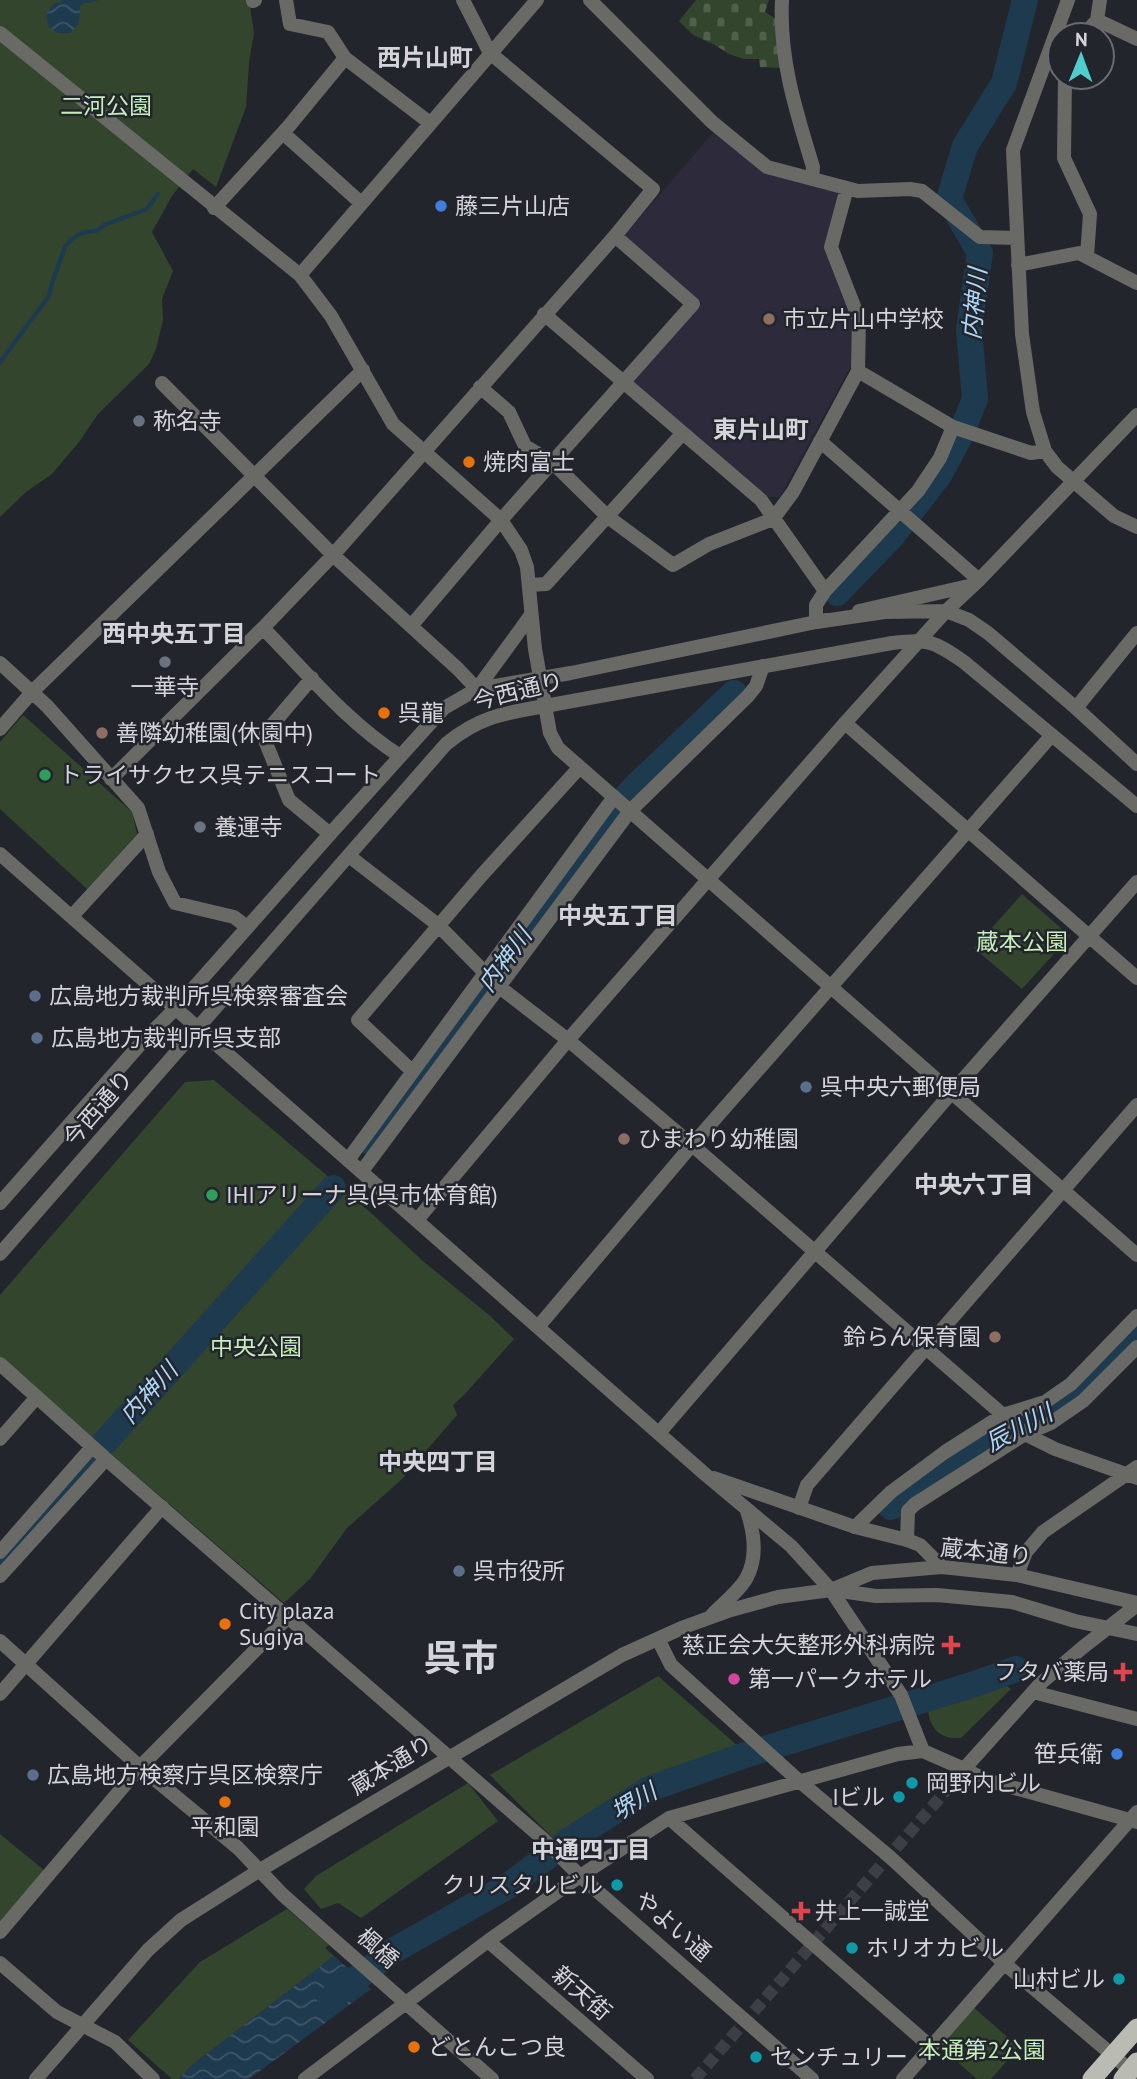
<svg xmlns="http://www.w3.org/2000/svg" width="1137" height="2079" font-family="'PT Sans','Noto Sans JP',sans-serif">
<style>
.education{fill:#2d2a3b}
.cemetery{fill:url(#cemetery-stones)}
.park{fill:#33462d}
.water{fill:url(#water-waves)}
.lines{fill:none;stroke-linecap:round;stroke-linejoin:round}
.stream{stroke:#1e3a4f;stroke-width:4.5}
.river{stroke:#1e3a4f;stroke-width:26}
.pedestrian-tunnel{stroke:#3d3f46;stroke-width:12;stroke-dasharray:12 6;stroke-linecap:butt}
.pedestrian{stroke:#696a66;stroke-width:12}
.minor{stroke:#696a66;stroke-width:14}
.tertiary{stroke:#696a66;stroke-width:14}
.trunk{stroke:#babcb3;stroke-width:19}
.shop-dot{fill:#3f7fe0;stroke:#23252c;stroke-width:2.5}
.education-dot{fill:#8d6e63;stroke:#23252c;stroke-width:2.5}
.worship-dot{fill:#6b7280;stroke:#23252c;stroke-width:2.5}
.food-dot{fill:#e8710a;stroke:#23252c;stroke-width:2.5}
.leisure-dot{fill:#2e9e5b;stroke:#23252c;stroke-width:2.5}
.service-dot{fill:#5c6f8a;stroke:#23252c;stroke-width:2.5}
.health-dot{fill:#e0444e;stroke:#23252c;stroke-width:2.5}
.hotel-dot{fill:#d1479c;stroke:#23252c;stroke-width:2.5}
.culture-dot{fill:#0f9aa8;stroke:#23252c;stroke-width:2.5}
.labels{text-anchor:middle;stroke-width:5;stroke-linejoin:round;paint-order:stroke}
.park-label{font-size:23px;fill:#c6edba;stroke:#23252c}
.poi-label{font-size:23px;fill:#d3d5da;stroke:#23252c;text-anchor:start}
.street-label{font-size:23px;fill:#d3d5da;stroke:#23252c}
.neighbourhood-label{font-size:24px;font-weight:bold;fill:#d3d5da;stroke:#23252c}
.water-label{font-size:24px;font-style:italic;fill:#add7f8;stroke:#23252c}
.town-label{font-size:37px;font-weight:bold;fill:#d3d5da;stroke:#23252c}
</style>
<defs>
<pattern id="cemetery-stones" width="16" height="16" patternUnits="userSpaceOnUse" patternTransform="scale(1.75)"><rect width="16" height="16" fill="#33462d"/><path d="M2 7V4a2 2 0 0 1 4 0v3zM10 15v-3a2 2 0 0 1 4 0v3z" fill="#50604b"/></pattern>
<pattern id="water-waves" width="16" height="10" patternUnits="userSpaceOnUse" patternTransform="scale(1.75)"><rect width="16" height="10" fill="#1e3a4f"/><path d="M0 5q4-4 8 0t8 0" fill="none" stroke="#3e5668"/></pattern>
</defs>
<rect width="100%" height="100%" fill="#23252c"/>
<path class="education" d="M717,128L771,174L840,190L825,251L857,335L854,360L780,497H765L634,383V378L702,303L624,236Z"/>
<path class="cemetery" d="M696,0H769L765,12L776,19L782,68L760,67L759,59H744L729,54L715,45L693,35L679,21Z"/>
<path class="park" d="M0,0H249L254,33L249,62L246,107L216,187L193,169L172,196L152,232L173,271L162,299L163,320L156,349L149,364L98,414L79,442L52,474L26,492L0,517Z
M23,715L132,812L137,834L87,889L0,809V742Z
M1022,894L1070,936L1022,989L974,948Z
M214,1080L370,1212L424,1262L489,1315L514,1339L464,1395L453,1405L457,1415L401,1480L347,1528L310,1579L284,1603L0,1358V1295L185,1082Z
M658,1676L739,1747L644,1781L552,1837L490,1775Z
M1007,1686L1011,1689L961,1738C941,1740 929,1729 928,1708Z
M468,1783L498,1821L361,1918L338,1903L321,1909L304,1889L316,1876Z
M0,1834L45,1871L0,1925Z
M287,1909L329,1945L325,1948L334,1956L191,2066L179,2079H172L128,2040L200,1962Z
M973,2007L1019,2047L991,2079H977L939,2046Z"/>
<path class="water" d="M100,0C71,7 85,0 78,25L70,33H58L48,26L46,14L53,4L64,0Z
M334,1956L371,1989L249,2079H179L191,2066Z"/>
<g class="lines">
<path class="stream" d="M0,362L49,296L52,283L65,247L72,239L81,233L99,230L104,225L147,209L158,194"/>
<path class="river" d="M966,421L975,399L969,329L980,253L949,199L965,146L1004,83L1025,0
M837,593L892,536L939,475L960,436
M372,1143L501,968L611,813L636,786L734,693
M105,1442L333,1188
M891,1507L918,1485L998,1438L1053,1414L1137,1335
M0,1564L94,1460
M330,1999L391,1952L508,1886L568,1841L649,1789L745,1755L978,1683L1016,1669"/>
<path class="pedestrian-tunnel" d="M695,2079L950,1786"/>
<path class="pedestrian" d="M950,1786L964,1769"/>
<path class="minor" d="M286,0L290,24L328,32L345,58L430,123
M590,0L712,122L767,167L858,191L910,189L922,191L980,237L1017,238
M782,0C779,59 796,111 813,167L812,179
M1068,0L1013,150L1022,334L1033,412L1045,451L1057,467L1114,516L1137,527
M253,1L255,0
M1097,20L1137,39
M1084,35L1097,20L1100,0
M1065,77L1064,158L1090,214L1087,256
M283,133L361,203
M214,208L289,126L345,58
M1018,265L1079,253L1137,283
M300,275L537,0
M544,314L761,500L825,591
M858,371L953,427L1031,453L1045,451
M162,383L333,555L458,669L477,689L531,615
M480,387L509,412L525,446L553,463L608,517L673,565L709,544L773,519L793,492L858,371L859,319L831,247L847,188
M820,441L979,580
M529,585L546,584L682,434
M859,611L973,585
M826,620L816,622V605L825,591L918,491L940,458L953,427
M411,626L501,520L693,304L615,236
M263,628C306,672 348,723 400,756
M0,663L47,706L138,808L159,872L175,903L234,917L247,927
M312,678L266,732V743L289,800L330,834
M1076,708L1137,633
M845,723L1137,978
M0,729L33,691L363,370
M111,779L263,628L333,555L615,236L653,189L490,53L463,0
M349,856L438,925L498,986L568,1040L692,1145L1025,1434L1055,1449L1137,1478
M73,915L147,834
M412,1071L358,1020L481,876L579,768
M348,1160L614,797
M362,1171L630,811L748,696L756,686L763,666
M0,1364L106,1459L542,1838L580,1876L812,2079
M659,1433L952,1092L1137,882
M0,1439L36,1398
M799,1508L807,1485L1137,1105
M855,1527L891,1492L945,1452L1003,1415L1045,1402L1071,1384L1137,1316
M907,1540L908,1511L915,1504L1025,1434L1051,1423L1083,1401L1137,1347
M0,1552L92,1447
M1017,1575L1026,1552L1043,1532L1137,1467
M0,1576L106,1459
M831,1590L901,1695L923,1751L964,1769
M658,1639L671,1665L799,1781L890,1857L1005,1964L1136,2075
M0,1641L140,1767L238,1848L283,1895L492,2079
M1033,1692L1137,1719
M669,1818L931,2047
M488,1941L647,2079
M0,1963L57,2012L115,2042L153,2079
M305,2079L488,1941L580,1876L669,1818L898,1754L923,1751
M903,2079L1137,1812"/>
<path class="tertiary" d="M0,33L300,275L331,316L393,424L501,520L521,550L527,567L535,649L550,733L558,748L1137,1255
M0,854L706,1475L791,1546L831,1590
M0,1203L144,1040L176,1008L330,834L444,708L477,689L571,673L816,622L885,612L946,611L969,620L988,633L1076,708L1137,764
M417,1220L568,1040L845,723L946,611L979,580L1137,415
M0,1254L446,744C479,717 504,713 545,706L892,643C929,639 934,641 964,662L1137,806
M538,1327L692,1145L1052,735
M714,1478L855,1527L907,1540L920,1545L942,1567
M833,1590L876,1596L937,1595L1012,1602L1075,1621L1137,1634
M1137,1605L1082,1648L1041,1683L964,1769L986,1780L1137,1822
M712,1615C722,1604 740,1591 747,1577C758,1556 754,1532 747,1511
M0,1694L162,1507
M0,1932L140,1767L288,1617
M36,2079L148,1950L181,1920L260,1870L622,1655L684,1627L731,1610L778,1597L831,1590L872,1573L942,1567L1017,1575L1137,1603"/>
<path class="trunk" d="M1092,2079L1137,2028
M1123,2079L1137,2062"/>
</g>
<g class="shop-dot">
<circle cx="441" cy="206" r="7"/>
<circle cx="1117" cy="1754" r="7"/>
</g>
<g class="education-dot">
<circle cx="769" cy="319" r="7"/>
<circle cx="102" cy="733" r="7"/>
<circle cx="624" cy="1139" r="7"/>
<circle cx="995" cy="1337" r="7"/>
</g>
<g class="worship-dot">
<circle cx="139" cy="421" r="7"/>
<circle cx="165" cy="662" r="7"/>
<circle cx="200" cy="827" r="7"/>
</g>
<g class="food-dot">
<circle cx="469" cy="462" r="7"/>
<circle cx="384" cy="713" r="7"/>
<circle cx="225" cy="1624" r="7"/>
<circle cx="225" cy="1802" r="7"/>
<circle cx="414" cy="2047" r="7"/>
</g>
<g class="leisure-dot">
<circle cx="45" cy="775" r="7"/>
<circle cx="212" cy="1195" r="7"/>
</g>
<g class="service-dot">
<circle cx="35" cy="996" r="7"/>
<circle cx="37" cy="1038" r="7"/>
<circle cx="806" cy="1087" r="7"/>
<circle cx="459" cy="1571" r="7"/>
<circle cx="33" cy="1775" r="7"/>
</g>
<g class="health-dot">
<path d="M947.5 1634.5h7v7h7v7h-7v7h-7v-7h-7v-7h7z"/>
<path d="M1119.5 1661.5h7v7h7v7h-7v7h-7v-7h-7v-7h7z"/>
<path d="M797.5 1900.5h7v7h7v7h-7v7h-7v-7h-7v-7h7z"/>
</g>
<circle class="hotel-dot" cx="734" cy="1679" r="7"/>
<g class="culture-dot">
<circle cx="912" cy="1783" r="7"/>
<circle cx="899" cy="1797" r="7"/>
<circle cx="617" cy="1885" r="7"/>
<circle cx="852" cy="1948" r="7"/>
<circle cx="1119" cy="1979" r="7"/>
<circle cx="756" cy="2057" r="7"/>
</g>
<g class="labels">
<g class="park-label">
<text x="106" y="114">二河公園</text>
<text x="1022" y="950">蔵本公園</text>
<text x="256" y="1355">中央公園</text>
<text x="982" y="2058">本通第2公園</text>
</g>
<g class="poi-label">
<text x="455" y="214">藤三片山店</text>
<text x="783" y="327">市立片山中学校</text>
<text x="153" y="429">称名寺</text>
<text x="483" y="470">焼肉富士</text>
<text x="165" y="695" text-anchor="middle">一華寺</text>
<text x="398" y="721">呉龍</text>
<text x="116" y="741">善隣幼稚園(休園中)</text>
<text x="59" y="783">トライサクセス呉テニスコート</text>
<text x="214" y="835">養運寺</text>
<text x="49" y="1004">広島地方裁判所呉検察審査会</text>
<text x="51" y="1046">広島地方裁判所呉支部</text>
<text x="820" y="1095">呉中央六郵便局</text>
<text x="638" y="1147">ひまわり幼稚園</text>
<text x="226" y="1203">IHIアリーナ呉(呉市体育館)</text>
<text x="981" y="1345" text-anchor="end">鈴らん保育園</text>
<text x="473" y="1579">呉市役所</text>
<text x="239" y="1619">City plaza<tspan x="239" dy="26">Sugiya</tspan></text>
<text x="935" y="1653" text-anchor="end">慈正会大矢整形外科病院</text>
<text x="1109" y="1680" text-anchor="end">フタバ薬局</text>
<text x="748" y="1687">第一パークホテル</text>
<text x="1103" y="1762" text-anchor="end">笹兵衛</text>
<text x="47" y="1783">広島地方検察庁呉区検察庁</text>
<text x="926" y="1791">岡野内ビル</text>
<text x="885" y="1805" text-anchor="end">Iビル</text>
<text x="225" y="1835" text-anchor="middle">平和園</text>
<text x="603" y="1893" text-anchor="end">クリスタルビル</text>
<text x="815" y="1919">井上一誠堂</text>
<text x="866" y="1956">ホリオカビル</text>
<text x="1105" y="1987" text-anchor="end">山村ビル</text>
<text x="428" y="2055">どとんこつ良</text>
<text x="770" y="2065">センチュリー</text>
</g>
<g class="street-label">
<text transform="translate(518 691) rotate(-14)" y="8">今西通り</text>
<text transform="translate(98 1108) rotate(-49)" y="8">今西通り</text>
<text transform="translate(986 1552) rotate(6)" y="8">蔵本通り</text>
<text transform="translate(391 1765) rotate(-31)" y="8">蔵本通り</text>
<text transform="translate(673 1926) rotate(41)" y="8">やよい通</text>
<text transform="translate(378 1948) rotate(42)" y="8">楓橋</text>
<text transform="translate(582 1993) rotate(41)" y="8">新天街</text>
</g>
<g class="neighbourhood-label">
<text x="425" y="66">西片山町</text>
<text x="761" y="438">東片山町</text>
<text x="174" y="642">西中央五丁目</text>
<text x="618" y="924">中央五丁目</text>
<text x="974" y="1193">中央六丁目</text>
<text x="438" y="1470">中央四丁目</text>
<text x="591" y="1858">中通四丁目</text>
</g>
<g class="water-label">
<text transform="translate(975 304) rotate(-85)" y="8">内神川</text>
<text transform="translate(505 960) rotate(-54)" y="8">内神川</text>
<text transform="translate(149 1393) rotate(-48)" y="8">内神川</text>
<text transform="translate(1019 1428) rotate(-28)" y="8">辰川川</text>
<text transform="translate(634 1802) rotate(-31)" y="8">堺川</text>
</g>
<g class="town-label">
<text x="461" y="1671">呉市</text>
</g>
</g>
<g transform="translate(1081 56) rotate(1)"><circle r="33" fill="#23252c" stroke="#696b72" stroke-width="2"/>
<path d="M0-5L12 26L0 18L-12 26Z" fill="#52cdce"/>
<text y="-10" font-size="19" font-weight="bold" text-anchor="middle" fill="#d3d5da">N</text>
</g>
</svg>
